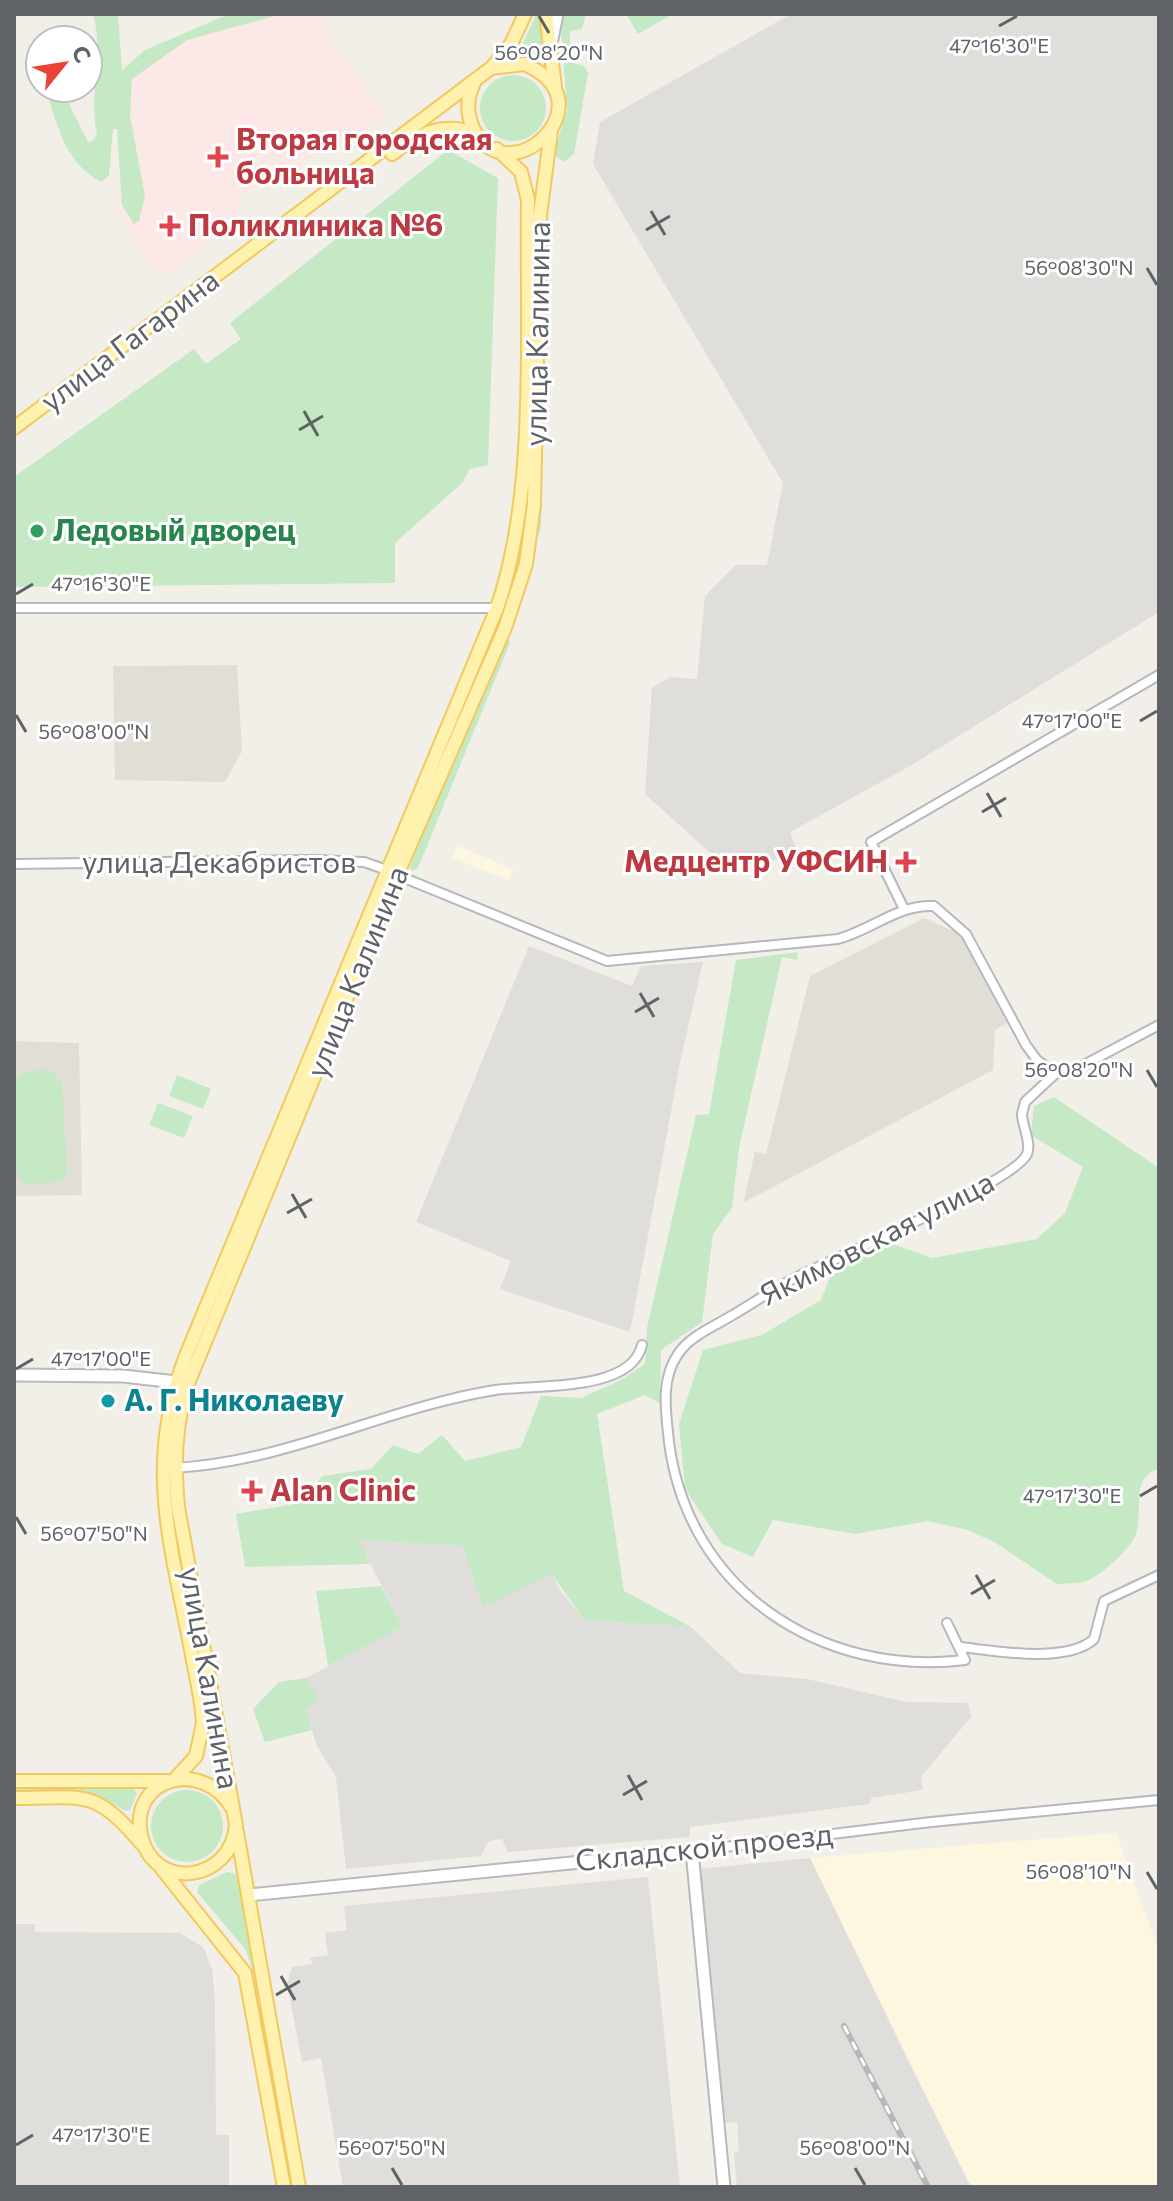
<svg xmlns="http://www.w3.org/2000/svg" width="1173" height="2201" font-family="Commissioner,sans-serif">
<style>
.commercial{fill:#fef7e0}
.industrial{fill:#e0deda}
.education{fill:#e1ded6}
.medical{fill:#fce8e6}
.green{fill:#c5e8c5}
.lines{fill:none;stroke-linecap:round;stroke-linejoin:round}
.street-casing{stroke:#b5b8bc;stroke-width:12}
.secondary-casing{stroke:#b6babf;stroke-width:15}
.primary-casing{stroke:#f2c960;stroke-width:16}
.street{stroke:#fff;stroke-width:8}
.secondary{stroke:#fff;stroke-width:11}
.primary{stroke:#fff2af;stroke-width:12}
.rail-casing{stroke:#b6b7b8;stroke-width:6}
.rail{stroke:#fff;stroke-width:3;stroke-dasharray:9;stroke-linecap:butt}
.ticks{fill:none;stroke:#5f6368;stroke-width:3}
.health-dot{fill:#e0444e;stroke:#fff;stroke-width:3}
.leisure-dot{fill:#2e9e5b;stroke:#fff;stroke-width:3}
.culture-dot{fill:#0f9aa8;stroke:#fff;stroke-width:3}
.labels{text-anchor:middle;stroke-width:6;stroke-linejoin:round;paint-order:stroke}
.health-label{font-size:30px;font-weight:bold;fill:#be3a42;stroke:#fff;text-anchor:start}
.street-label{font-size:30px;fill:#5f6368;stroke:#fff}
.leisure-label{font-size:30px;font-weight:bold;fill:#27864d;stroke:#fff;text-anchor:start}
.culture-label{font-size:30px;font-weight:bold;fill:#0d838f;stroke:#fff;text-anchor:start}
.ticks-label{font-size:20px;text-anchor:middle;fill:#5f6368;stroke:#fff;stroke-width:6;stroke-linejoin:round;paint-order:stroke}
</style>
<rect width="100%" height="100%" fill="#f1efe8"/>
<path class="commercial" d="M457,846L513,869L509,880L452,858Z
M1116,1833L1159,1951V2187H971L810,1858Z"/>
<path class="industrial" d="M791,14H1159V612L910,766L790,832L796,848L747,875L739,861L727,868L645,794L652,688L670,677L697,679L705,596L736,565H767L783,483L593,164L600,122Z
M529,946L632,986L641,966L703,962L681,1058L630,1332L500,1289L511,1261L416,1222Z
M358,1540L463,1546L552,1574L560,1590L584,1620L691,1627L740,1673L807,1679L907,1702L968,1703L971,1717L921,1777L923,1790L871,1798L870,1804L690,1827V1837L508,1852L502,1839L489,1841L481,1856L346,1869L336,1777L317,1746L305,1709L317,1699L306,1678L403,1627Z
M810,1858L906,2056L971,2187H737L734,2153L739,2152L737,2122L723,2123L698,1869Z
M648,1877L680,2187H343L321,2058L302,2062L287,1983L292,1967L313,1964L309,1958L328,1955L325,1933L347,1930L344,1906Z
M14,1924H35V1932L180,1933L203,1947L212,1969L215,2000L216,2135H229V2187H14Z"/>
<path class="education" d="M237,665L242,751L225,782L115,780L113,666Z
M924,918L960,934L1007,1023L995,1030L993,1070L743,1203L755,1152L766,1154L810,976Z
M14,1041L79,1043L82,1195L14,1196Z"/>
<path class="medical" d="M276,14H320L334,47L390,117L238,196L239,222L159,278L118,210L126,77L176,41Z"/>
<path class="green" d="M93,14H118L122,70L145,50L229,14H282L187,40L132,79L130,116L145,196L139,221L134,224L122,205L117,129H113L109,175L102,182C65,165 57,123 45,88H61L88,142L93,141L97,134C88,92 105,57 93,14Z
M536,14H540L545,56L539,60L521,48Z
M560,14H586L582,29L570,31V62L584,66L588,73L574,154L564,162L553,154L567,111Z
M626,14H673L638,34Z
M480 108a33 33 0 1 1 66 0a33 33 0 1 1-66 0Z
M448,150L498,178L488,465L469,469L463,482L395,543V583L14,587V477L194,349L206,364L241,339L230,323Z
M549,185L541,527L538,536L546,188Z
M508,639L510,643L418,868L412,871L410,866L501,644Z
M798,952L797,960L782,957L739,1148L732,1208L713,1234L702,1322L661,1350L660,1403L645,1395L597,1414L624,1591L691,1627L584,1620L552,1574L483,1607L463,1546L359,1540L370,1564L245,1567L236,1514L294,1504L323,1476L371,1469L393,1445L418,1454L442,1435L465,1461L521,1447L541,1396L581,1398L621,1380L645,1364L647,1328L696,1115L709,1114L736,960Z
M51,1070L62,1083L67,1174L60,1182L25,1184L17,1174L14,1080L23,1071Z
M177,1075L211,1089L203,1109L169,1096Z
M1054,1097L1159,1168V1469C1128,1477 1145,1515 1135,1536C1129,1550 1103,1573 1089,1580C1080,1584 1066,1583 1057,1584L996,1543L968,1530L928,1521L855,1534L773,1520L753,1557L722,1544L685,1489L679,1424L703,1350L762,1335L821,1300L835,1265L890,1243L932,1258L1037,1239L1065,1213L1083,1167L1031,1135L1034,1106Z
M158,1103L193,1116L184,1138L149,1125Z
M381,1586L403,1627L328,1666L316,1591Z
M306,1678L318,1699L305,1709L312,1730L265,1742L253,1709L279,1682Z
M14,1788L134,1789L137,1794L130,1810L125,1811C89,1784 57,1791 14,1791Z
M151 1826a36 36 0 1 1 72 0a36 36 0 1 1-72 0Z
M227,1872L235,1874L240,1883L256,1979L245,1949L197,1892L199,1885Z"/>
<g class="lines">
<defs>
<path id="street" d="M14,608H497
M14,864L316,860L364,862L387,870
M397,875L607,961L838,939C872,930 898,904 934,906L966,934L1026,1045L1037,1060L1055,1074
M904,909L871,842L1159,675
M174,1468C287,1462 385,1408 495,1390C534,1384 631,1393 642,1345
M947,1623L965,1660C822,1677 688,1591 669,1442C666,1413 660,1380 678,1354C690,1336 713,1327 731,1316C753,1303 775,1288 799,1276C835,1258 1016,1181 1027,1154C1032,1143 1022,1126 1022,1114L1025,1102L1055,1074L1078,1068L1159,1025
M961,1647C995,1651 1067,1664 1094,1639L1104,1601L1159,1575
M692,1851L931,1822L1159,1800"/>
<path id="secondary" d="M552,39L557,14
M14,1375L123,1376L176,1382
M249,1895L692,1851L724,2187"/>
<path id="primary" d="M546,14L555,87
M493,66L511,44L525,14
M392,154C419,134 442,121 476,134
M14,428L491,68L524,64C613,101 507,199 473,128C466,112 467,96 475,81
M175,1779L196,1756L203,1723C202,1699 195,1674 191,1650C170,1540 144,1462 187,1353L497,608C538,490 526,326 528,200L521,172L497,149
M14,1781H167
M14,1798C85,1798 93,1787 142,1844
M232,1808C203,1758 129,1777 141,1835C153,1892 231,1883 236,1825L178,1507C174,1464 175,1428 187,1386L397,875L505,628L526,564L534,504L540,215L551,131
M237,1832L299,2187
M162,1869L245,1973L284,2187"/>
</defs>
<use href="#street" class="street-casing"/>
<use href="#secondary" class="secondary-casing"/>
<use href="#primary" class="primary-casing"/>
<use href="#street" class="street"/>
<use href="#secondary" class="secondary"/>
<use href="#primary" class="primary"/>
<defs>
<path id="rail" d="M844,2026L928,2187"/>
</defs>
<use href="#rail" class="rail-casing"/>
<use href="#rail" class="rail"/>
</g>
<path class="ticks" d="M539,16L549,33M999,26L1017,16M651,211L665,235M646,230L670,216M1147,268L1157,285M304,411L318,436M299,430L323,416M16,594L33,584M16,715L26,732M1140,721L1157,711M987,793L1001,817M982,812L1006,798M640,993L654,1017M635,1012L659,998M1147,1070L1157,1087M292,1194L306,1218M287,1213L312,1199M16,1369L33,1359M1140,1496L1157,1486M16,1517L26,1534M976,1575L990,1599M971,1594L995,1580M628,1775L642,1800M623,1795L647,1781M1147,1872L1157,1889M281,1976L295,2000M276,1995L300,1981M16,2145L33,2135M392,2168L402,2185M855,2168L865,2185"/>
<g class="health-dot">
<path d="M214 145h8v8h8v8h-8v8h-8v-8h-8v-8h8z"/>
<path d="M166 214h8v8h8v8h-8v8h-8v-8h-8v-8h8z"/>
<path d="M902 850h8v8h8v8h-8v8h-8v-8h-8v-8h8z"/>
<path d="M248 1479h8v8h8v8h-8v8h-8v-8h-8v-8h8z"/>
</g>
<circle class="leisure-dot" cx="37" cy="531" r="8"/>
<circle class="culture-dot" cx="108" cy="1401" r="8"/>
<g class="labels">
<g class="health-label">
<text x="236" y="150">Вторая городская<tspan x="236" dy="34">больница</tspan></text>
<text x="188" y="236">Поликлиника №6</text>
<text x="888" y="872" text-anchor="end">Медцентр УФСИН</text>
<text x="270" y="1501">Alan Clinic</text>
</g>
<g class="street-label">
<text transform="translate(538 334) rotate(-89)" y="10">улица Калинина</text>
<text transform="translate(130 341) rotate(-37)" y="10">улица Гагарина</text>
<text x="219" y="873">улица Декабристов</text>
<text transform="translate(358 972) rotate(-68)" y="10">улица Калинина</text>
<text transform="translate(877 1239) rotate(-27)" y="10">Якимовская улица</text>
<text transform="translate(209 1678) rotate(80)" y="10">улица Калинина</text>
<text transform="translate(704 1848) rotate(-6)" y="10">Складской проезд</text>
</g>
<g class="leisure-label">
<text x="53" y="541">Ледовый дворец</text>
</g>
<g class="culture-label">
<text x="124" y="1411">А. Г. Николаеву</text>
</g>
</g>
<g class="ticks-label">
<text x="999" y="53">47°16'30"E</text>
<text x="549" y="60">56°08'20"N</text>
<text x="1079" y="275">56°08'30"N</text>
<text x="101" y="591">47°16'30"E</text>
<text x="1072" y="728">47°17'00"E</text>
<text x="94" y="739">56°08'00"N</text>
<text x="1079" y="1077">56°08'20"N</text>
<text x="101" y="1366">47°17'00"E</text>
<text x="1072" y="1503">47°17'30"E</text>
<text x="94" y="1541">56°07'50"N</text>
<text x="1079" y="1879">56°08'10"N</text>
<text x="101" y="2142">47°17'30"E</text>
<text x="392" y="2155">56°07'50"N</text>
<text x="855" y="2155">56°08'00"N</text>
</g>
<rect width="1173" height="2201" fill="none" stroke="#5f6368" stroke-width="32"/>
<g transform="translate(64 64) rotate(60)"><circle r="38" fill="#ffffff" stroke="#bfc1c3" stroke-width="2"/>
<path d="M0-6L14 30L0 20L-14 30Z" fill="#ea4335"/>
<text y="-12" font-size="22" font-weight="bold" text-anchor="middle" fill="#5f6368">С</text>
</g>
</svg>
